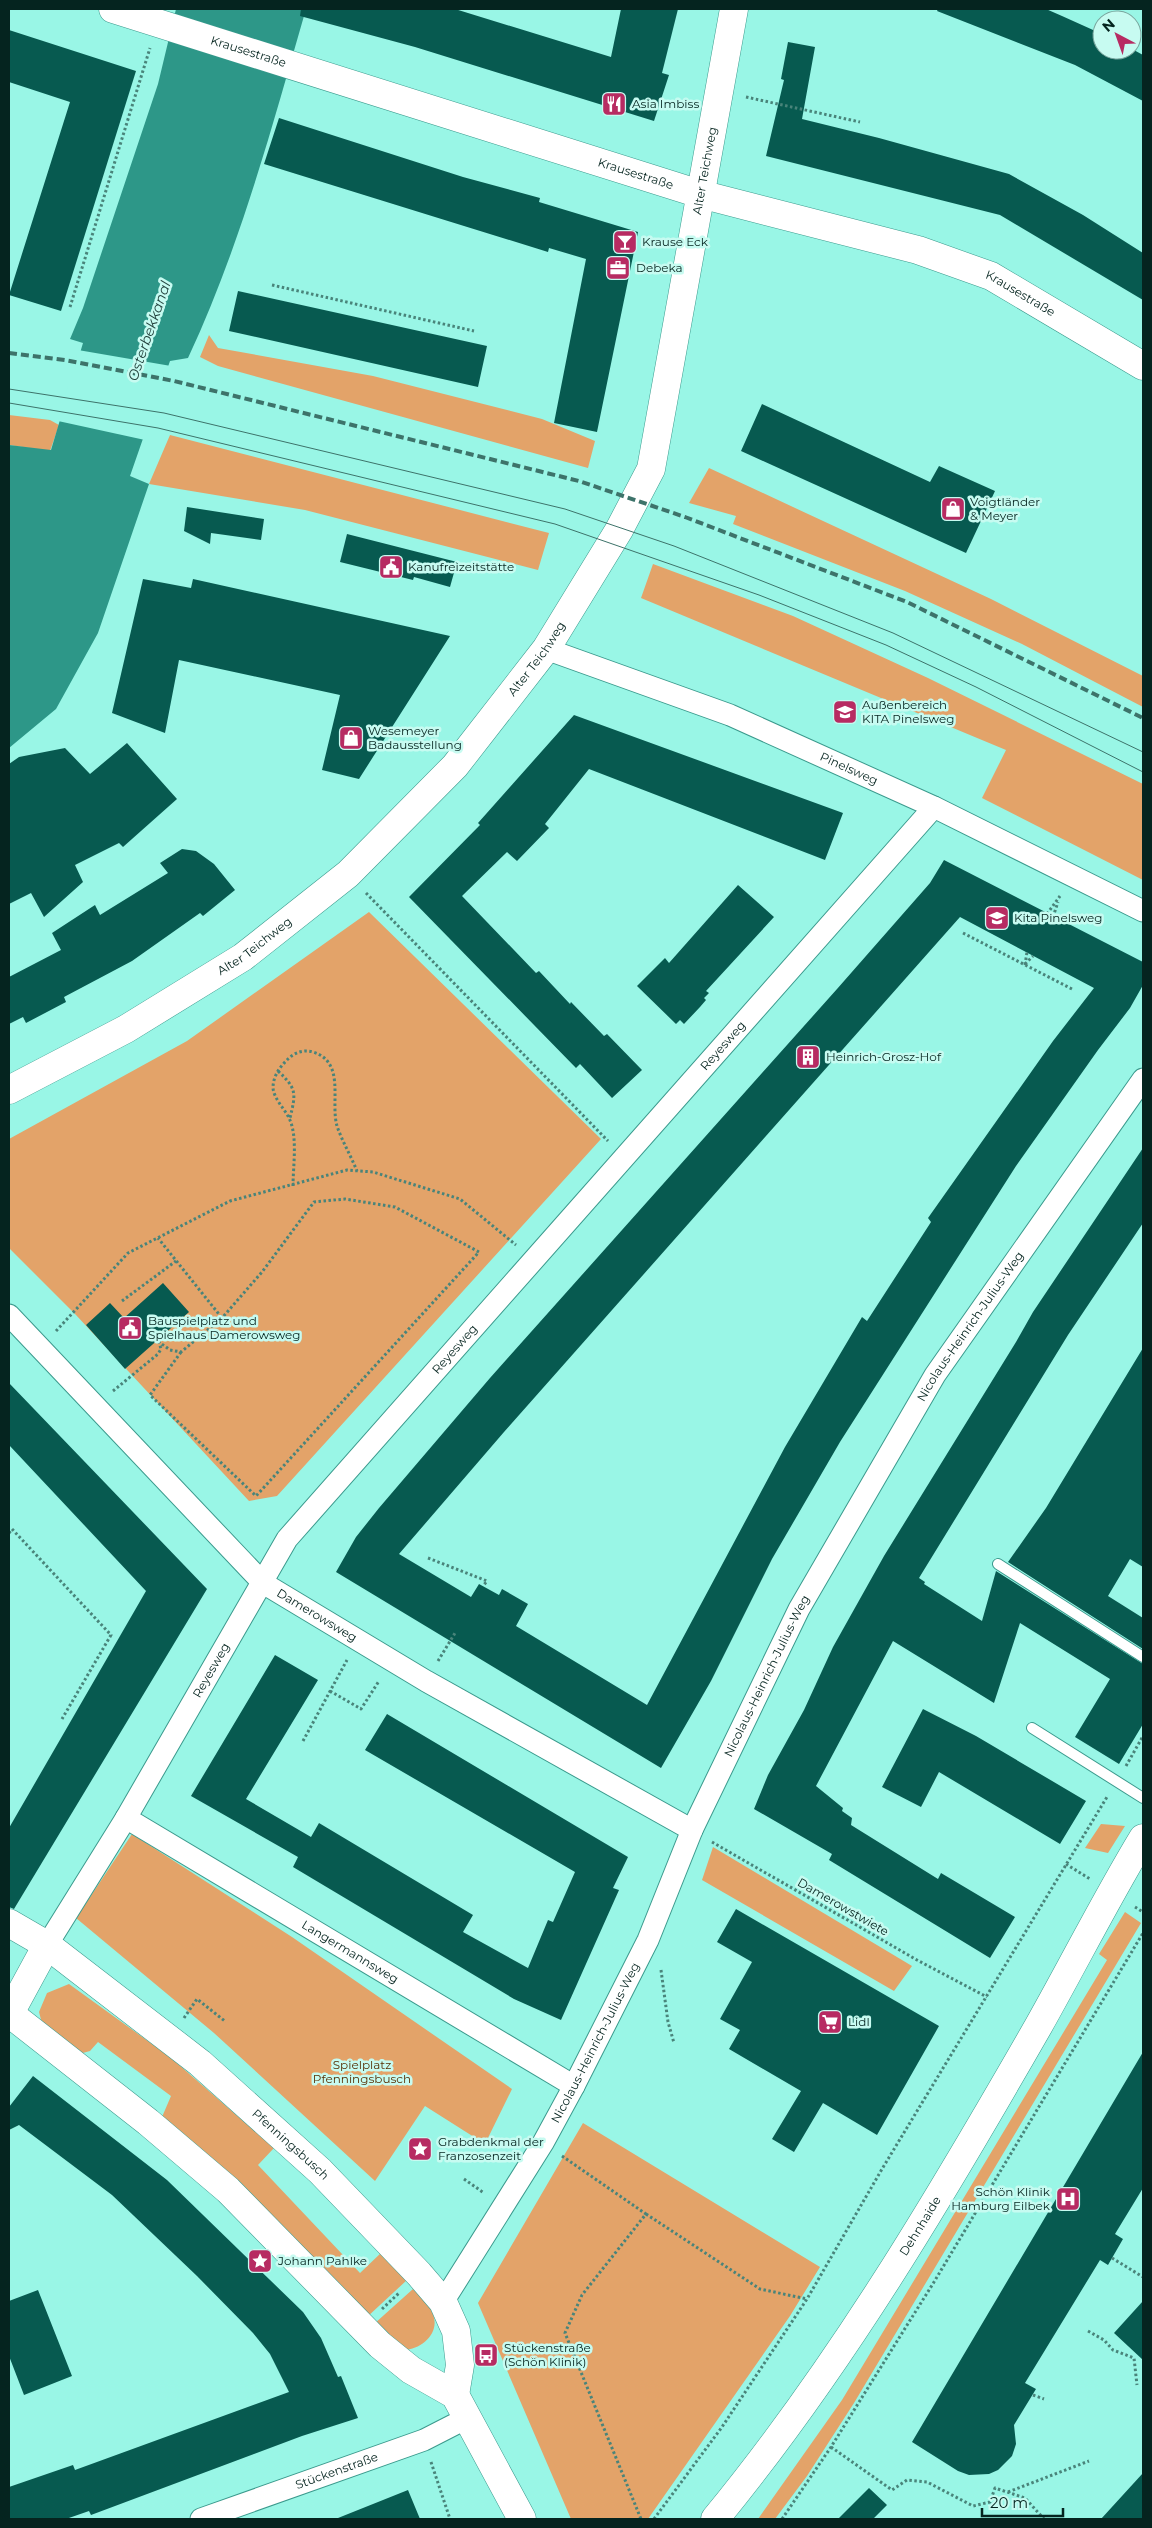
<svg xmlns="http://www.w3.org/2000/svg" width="1152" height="2528" font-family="Montserrat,sans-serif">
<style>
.green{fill:#e3a369}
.water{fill:#2d9788}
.pier{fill:#99f6e6}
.building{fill:#075a50;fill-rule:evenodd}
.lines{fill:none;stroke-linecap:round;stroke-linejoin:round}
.lane-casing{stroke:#3b9a8d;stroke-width:12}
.street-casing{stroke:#3b9a8d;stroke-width:23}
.secondary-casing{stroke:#3b9a8d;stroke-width:29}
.path{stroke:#49847a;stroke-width:3;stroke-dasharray:2.5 2.5;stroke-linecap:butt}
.lane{stroke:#fff;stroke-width:10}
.street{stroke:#fff;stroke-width:21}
.secondary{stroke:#fff;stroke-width:28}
.tram{stroke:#3d736a;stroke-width:1}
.rail{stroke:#3d736a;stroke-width:4;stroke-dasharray:8 4;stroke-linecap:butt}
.labels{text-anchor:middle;stroke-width:5;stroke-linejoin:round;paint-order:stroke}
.street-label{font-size:12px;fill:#05241f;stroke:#c7fbf1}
.poi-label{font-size:12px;fill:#05241f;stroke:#c7fbf1;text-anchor:start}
.park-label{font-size:12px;fill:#562f04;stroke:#c7fbf1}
.water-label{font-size:14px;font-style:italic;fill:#25443f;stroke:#c7fbf1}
</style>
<rect width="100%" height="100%" fill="#99f6e6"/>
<path class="green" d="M209,335L218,348L373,376L542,419L595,441L588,468L218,366L200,357Z
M9,415L50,420L59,425L50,451L9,445Z
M170,435L549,533L538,570L305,510L149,484Z
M709,468L991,599L1143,676V707L1022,644L905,591L733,524L736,516L689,503Z
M653,564L793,616L928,678L1143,784V880L982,798L1006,750L641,598Z
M369,912L601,1139L277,1496L249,1501L76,1315L9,1248V1139L187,1041Z
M1101,1824L1125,1826L1108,1853L1085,1848Z
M132,1834L292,1937L512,2089L485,2144L425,2106L375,2181L214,2033L76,1918Z
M713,1847L912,1966L894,1991L702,1880Z
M1125,1912L1141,1923L854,2403L807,2476L775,2519H758L842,2400L1107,1960L1099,1954Z
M69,1984L170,2057L274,2148L258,2165L360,2273L382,2252L407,2280L366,2318L162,2117L171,2096L98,2042L90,2051L79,2054L43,2027L39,2012L47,1993Z
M583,2123L820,2267L790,2316L648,2519H571L478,2303Z
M413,2289C419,2295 427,2302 431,2310C443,2331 423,2349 404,2350L374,2324Z"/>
<path class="water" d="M176,9H306C272,127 240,247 188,358L170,361L130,476L149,484L98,633L56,709L9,748V445L51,450L83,343L70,339L83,308L158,84Z"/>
<path class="pier" d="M78,350L171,366L145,440L58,421Z"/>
<path class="building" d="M301,9H455L611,57L621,9H678L662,73L669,75L654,121L415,47L300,16Z
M938,9H1046L1062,16L1102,34V50L1132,49L1143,55V101L1075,65L937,11Z
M9,30L136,71L61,311L9,295L70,102L9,82Z
M788,42L815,47L802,119L879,138L1009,174L1083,215L1143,253V300L1000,215L766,156L784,80L781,79Z
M279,118L463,177L540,198L539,202L638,232L597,432L554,423L586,259L549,248L548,252L264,164Z
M238,291L487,346L478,387L229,331Z
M762,404L930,482L939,466L995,491L966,553L741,451Z
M187,507L264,519L261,540L211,533L210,544L184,531Z
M347,534L457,562L450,587L414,577L413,580L340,562Z
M143,579L191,588L193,579L450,636L359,779L322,770L340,695L179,660L165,733L112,713Z
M574,715L843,813L825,860L589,769L545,824L549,828L517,861L507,852L462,896L536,973L539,971L570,1004L571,1002L604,1036L607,1034L642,1070L612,1098L580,1064L576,1068L409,897L480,825L478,823Z
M127,743L177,799L123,847L119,843L75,865L83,882L44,917L31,893L9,904V764L19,757L65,748L90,774Z
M182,849L196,851L214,864L235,890L203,916L200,913L132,961L64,997L66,1002L26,1023L23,1017L9,1024V977L61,950L52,933L95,905L100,915L168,873L160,863Z
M944,860L1143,962V985L1130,1008L1098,1050L1016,1166L840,1442L772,1559L711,1681L661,1768L336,1572L356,1537L379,1508L490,1378L837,989L930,883ZM960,917L1094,988L1053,1041L928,1218L931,1222L867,1321L862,1317L785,1447L647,1705L516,1626L528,1604L502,1589L499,1595L479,1584L471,1597L399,1554L504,1432Z
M738,885L774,917L706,991L709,993L704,998L706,1000L700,1007L684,1024L680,1020L676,1024L637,986L665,958L669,963Z
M1143,1148V1223L1068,1335L919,1578L925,1582L924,1584L982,1621L996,1571L1143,1664V1724L1119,1764L1075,1737L1110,1679L1020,1623L994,1703L893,1641L816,1786L843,1808L842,1811L852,1818L851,1825L938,1879L941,1873L1015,1917L990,1958L829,1860L832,1854L754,1809L768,1775L804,1710L833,1647L884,1556L1016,1342L1033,1312Z
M163,1283L189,1312L125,1369L86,1325L110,1303L124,1318Z
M1143,1348V1567L1130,1559L1108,1596L1143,1618V1649L1008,1562L1046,1508Z
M9,1383L207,1589L14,1909L9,1907V1828L146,1591L9,1445Z
M275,1655L318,1680L246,1799L311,1837L319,1823L473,1915L463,1932L528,1968L548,1920L553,1922L575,1872L365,1750L387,1714L628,1857L613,1888L619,1890L561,2020L514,1999L293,1867L298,1857L191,1796Z
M923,1709L976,1736L1086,1801L1060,1844L939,1772L921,1807L882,1787Z
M736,1909L939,2026L877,2135L823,2103L794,2152L772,2139L801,2091L729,2049L740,2030L720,2019L752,1962L717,1942Z
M1143,2052V2188L1115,2234L1123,2239L1108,2265L1100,2260L1025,2383L1036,2389L1014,2425L1016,2444L1012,2456L998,2470L989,2474L969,2475L958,2471L912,2442Z
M33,2076L167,2180L303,2312L321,2338L338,2377L341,2376L358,2418L302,2436L91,2515L89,2511L66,2519H9V2487L73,2465L75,2470L289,2392L270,2354L253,2333L197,2276L112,2195L19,2125L9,2130V2107Z
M38,2290L72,2376L24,2395L9,2356V2301Z
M1143,2301V2360L1114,2333Z
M1143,2473V2519H1101Z
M869,2488L887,2505L873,2519H838Z
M408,2490L420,2519H338V2518Z"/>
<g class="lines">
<defs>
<path id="lane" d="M998,1564L1143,1657
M1032,1728L1143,1798"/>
<g id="street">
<path id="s1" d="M546,649L730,715L934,807L1143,911"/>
<path id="s2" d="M9,1315L263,1583L426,1681L692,1830"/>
<path id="s3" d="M126,1818L574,2086"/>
<path id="s4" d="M47,1945L126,1818L287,1539L934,807"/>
<path id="s5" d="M443,2302L543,2143L574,2086L648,1940L692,1830L799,1609L935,1375L1143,1079"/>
<path id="s6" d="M201,2519L424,2440L469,2417"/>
</g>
<g id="secondary">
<path id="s7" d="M113,9L700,194L918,250L991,276L1143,366"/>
<path id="s8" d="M9,1090L126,1029L243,957L348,874L455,766L546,649L619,530L651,469L734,9"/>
<path id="s9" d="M9,1923L47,1945L200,2063L320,2171L419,2274L443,2302L456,2331L460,2365L455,2395"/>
<path d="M9,2013L148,2122L228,2190L380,2345L411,2370L455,2395L522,2519"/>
<path d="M10,2013L47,1945"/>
<path id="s10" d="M715,2519C840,2367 941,2196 1039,2025C1074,1963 1106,1899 1143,1838"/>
</g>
</defs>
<use href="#lane" class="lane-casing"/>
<use href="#street" class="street-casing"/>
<use href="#secondary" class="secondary-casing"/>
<path class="path" d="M746,97L860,122
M272,285L474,331
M70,307L150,48
M366,893L608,1141
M1047,914L1060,896
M1053,917L1058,902
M963,933L1072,989
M1025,964L1033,956
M1025,965L1027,952
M278,1071C297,1089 296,1093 290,1118
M293,1186C293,1166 298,1136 289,1118C284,1108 274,1099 273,1088C273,1077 279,1068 286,1061C293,1053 303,1049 313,1052C346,1062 330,1102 337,1126C342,1141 351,1156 357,1171
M122,1301L176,1261
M56,1331L128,1253L230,1201L347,1170L373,1172L460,1199L516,1245
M181,1352L150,1395L256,1496L479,1252L395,1207L345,1199L314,1202L262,1272L222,1318
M113,1391L158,1354L161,1349L159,1342L170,1350L181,1352L222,1318L158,1238
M9,1533L12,1529L111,1635L62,1719
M428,1558L487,1581L483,1586
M438,1661L455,1633
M330,1691L361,1709L379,1681
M303,1741L347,1660
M1126,1766L1143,1736
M712,1842L917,1960L987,1997
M1066,1864L1090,1879
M1135,1907L1143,1912
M661,1970L668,2022L674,2043
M184,2018L197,1999L226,2022
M562,2156L646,2214L582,2295L565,2333L641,2519
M464,2179L484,2193
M646,2214L760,2289L807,2299
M1112,2258L1143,2277
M382,2309L399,2293
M1088,2331L1104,2340L1113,2350L1134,2358L1137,2385
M1033,2395L1044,2399
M831,2447L892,2490L907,2480L927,2482L973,2506L990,2502L995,2488L1025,2498L1044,2519
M431,2462L450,2519
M1008,2492L1089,2461
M654,2519L722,2427L807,2299L882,2169L1107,1797
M782,2519L831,2447L934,2282L1143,1933"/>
<use href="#lane" class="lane"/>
<use href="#street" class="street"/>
<use href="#secondary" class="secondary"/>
<path class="tram" d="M9,389L164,413L565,509L674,546L893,633L1143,752
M9,403L158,428L555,524L759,595L886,645L976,687L1143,772"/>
<path class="rail" d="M9,353L65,360L174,381L579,481L685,517L907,602L1143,718"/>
</g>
<defs>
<symbol id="restaurant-square" viewBox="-11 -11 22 22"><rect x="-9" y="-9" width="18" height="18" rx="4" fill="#b72b62" stroke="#c7fbf1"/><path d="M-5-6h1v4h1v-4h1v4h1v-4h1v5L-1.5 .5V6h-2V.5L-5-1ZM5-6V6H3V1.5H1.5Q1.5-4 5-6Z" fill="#fff"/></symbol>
<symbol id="bar-square" viewBox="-11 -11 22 22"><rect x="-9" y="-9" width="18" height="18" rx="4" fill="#b72b62" stroke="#c7fbf1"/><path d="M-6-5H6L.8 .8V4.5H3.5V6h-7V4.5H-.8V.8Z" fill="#fff"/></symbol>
<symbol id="office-square" viewBox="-11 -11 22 22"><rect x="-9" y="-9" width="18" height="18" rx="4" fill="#b72b62" stroke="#c7fbf1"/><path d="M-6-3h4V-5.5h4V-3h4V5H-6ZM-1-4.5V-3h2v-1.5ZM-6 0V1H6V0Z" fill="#fff"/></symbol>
<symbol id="shop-square" viewBox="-11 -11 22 22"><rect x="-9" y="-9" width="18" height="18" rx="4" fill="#b72b62" stroke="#c7fbf1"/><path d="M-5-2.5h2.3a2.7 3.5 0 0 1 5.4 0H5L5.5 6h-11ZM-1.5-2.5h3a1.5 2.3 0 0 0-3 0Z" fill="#fff"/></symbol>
<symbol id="civic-square" viewBox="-11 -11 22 22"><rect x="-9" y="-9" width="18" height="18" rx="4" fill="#b72b62" stroke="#c7fbf1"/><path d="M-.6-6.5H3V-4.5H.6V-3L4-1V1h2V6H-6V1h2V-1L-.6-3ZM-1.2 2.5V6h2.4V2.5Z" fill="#fff"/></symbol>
<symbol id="school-square" viewBox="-11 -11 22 22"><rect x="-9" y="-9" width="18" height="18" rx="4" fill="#b72b62" stroke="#c7fbf1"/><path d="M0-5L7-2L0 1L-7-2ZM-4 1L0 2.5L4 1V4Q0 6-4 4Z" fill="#fff"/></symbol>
<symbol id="building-square" viewBox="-11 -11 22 22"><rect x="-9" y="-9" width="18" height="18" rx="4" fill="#b72b62" stroke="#c7fbf1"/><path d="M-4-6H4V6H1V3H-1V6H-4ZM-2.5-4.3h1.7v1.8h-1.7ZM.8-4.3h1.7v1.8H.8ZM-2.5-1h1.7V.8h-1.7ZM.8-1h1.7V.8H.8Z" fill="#fff"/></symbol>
<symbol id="supermarket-square" viewBox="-11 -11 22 22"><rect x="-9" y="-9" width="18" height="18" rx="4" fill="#b72b62" stroke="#c7fbf1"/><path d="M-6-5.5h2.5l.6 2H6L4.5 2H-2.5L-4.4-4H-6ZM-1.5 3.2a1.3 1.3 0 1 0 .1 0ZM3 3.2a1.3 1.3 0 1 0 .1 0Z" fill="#fff"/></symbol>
<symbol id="sight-square" viewBox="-11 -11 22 22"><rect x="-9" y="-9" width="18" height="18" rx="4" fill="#b72b62" stroke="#c7fbf1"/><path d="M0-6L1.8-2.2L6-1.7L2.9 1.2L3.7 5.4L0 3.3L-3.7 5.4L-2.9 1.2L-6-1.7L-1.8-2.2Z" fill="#fff"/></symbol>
<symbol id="hospital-square" viewBox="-11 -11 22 22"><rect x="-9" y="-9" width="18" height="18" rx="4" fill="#b72b62" stroke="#c7fbf1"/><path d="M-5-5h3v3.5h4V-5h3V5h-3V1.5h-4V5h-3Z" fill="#fff"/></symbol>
<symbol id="bus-square" viewBox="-11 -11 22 22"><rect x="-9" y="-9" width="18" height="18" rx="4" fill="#b72b62" stroke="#c7fbf1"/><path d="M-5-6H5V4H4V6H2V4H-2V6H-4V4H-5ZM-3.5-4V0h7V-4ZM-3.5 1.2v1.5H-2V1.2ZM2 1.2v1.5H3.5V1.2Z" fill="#fff"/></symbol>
</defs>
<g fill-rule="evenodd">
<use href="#restaurant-square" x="600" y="90" width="28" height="28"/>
<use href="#bar-square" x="611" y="228" width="28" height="28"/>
<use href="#office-square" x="604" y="254" width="28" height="28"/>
<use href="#shop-square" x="939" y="495" width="28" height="28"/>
<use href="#civic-square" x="377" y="553" width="28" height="28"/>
<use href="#school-square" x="831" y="698" width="28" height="28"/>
<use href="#shop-square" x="337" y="724" width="28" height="28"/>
<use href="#school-square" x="983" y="904" width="28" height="28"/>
<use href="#building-square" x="794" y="1043" width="28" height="28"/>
<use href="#civic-square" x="116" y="1314" width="28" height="28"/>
<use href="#supermarket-square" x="816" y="2008" width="28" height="28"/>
<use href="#sight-square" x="406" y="2135" width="28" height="28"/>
<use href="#hospital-square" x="1054" y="2185" width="28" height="28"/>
<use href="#sight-square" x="246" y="2247" width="28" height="28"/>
<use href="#bus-square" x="472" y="2341" width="28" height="28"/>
</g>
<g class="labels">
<g class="street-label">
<text dy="4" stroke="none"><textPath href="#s7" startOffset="142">Krausestraße</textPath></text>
<text dy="4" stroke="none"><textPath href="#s8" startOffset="1215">Alter Teichweg</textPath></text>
<text dy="4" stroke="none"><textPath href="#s7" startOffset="548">Krausestraße</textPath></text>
<text dy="4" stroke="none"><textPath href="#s7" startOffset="952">Krausestraße</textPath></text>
<text dy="4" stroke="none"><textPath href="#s8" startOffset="690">Alter Teichweg</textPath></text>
<text dy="4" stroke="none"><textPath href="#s1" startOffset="326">Pinelsweg</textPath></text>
<text dy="4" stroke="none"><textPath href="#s8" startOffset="285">Alter Teichweg</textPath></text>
<text dy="4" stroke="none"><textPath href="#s4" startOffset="1130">Reyesweg</textPath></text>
<text dy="4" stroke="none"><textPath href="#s5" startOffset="1111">Nicolaus-Heinrich-Julius-Weg</textPath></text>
<text dy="4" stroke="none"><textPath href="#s4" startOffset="725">Reyesweg</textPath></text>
<text dy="4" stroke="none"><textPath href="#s2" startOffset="432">Damerowsweg</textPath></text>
<text dy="4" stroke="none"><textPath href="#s4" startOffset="320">Reyesweg</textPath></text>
<text dy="4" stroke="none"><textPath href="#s5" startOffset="706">Nicolaus-Heinrich-Julius-Weg</textPath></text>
<text transform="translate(843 1907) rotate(30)" y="4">Damerowstwiete</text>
<text dy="4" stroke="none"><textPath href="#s3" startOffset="261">Langermannsweg</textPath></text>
<text dy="4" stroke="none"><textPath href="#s5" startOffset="301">Nicolaus-Heinrich-Julius-Weg</textPath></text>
<text dy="4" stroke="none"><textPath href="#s9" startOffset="359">Pfenningsbusch</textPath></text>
<text dy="4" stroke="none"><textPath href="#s10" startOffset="358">Dehnhaide</textPath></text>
<text dy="4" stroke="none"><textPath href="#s6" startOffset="144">Stückenstraße</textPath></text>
</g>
<g class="poi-label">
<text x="632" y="108">Asia Imbiss</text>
<text x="642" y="246">Krause Eck</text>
<text x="636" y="272">Debeka</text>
<text x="970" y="506">Voigtländer<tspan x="970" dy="14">&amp; Meyer</tspan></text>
<text x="408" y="571">Kanufreizeitstätte</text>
<text x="862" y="709">Außenbereich<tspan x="862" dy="14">KITA Pinelsweg</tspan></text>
<text x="368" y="735">Wesemeyer<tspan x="368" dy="14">Badausstellung</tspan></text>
<text x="1014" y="922">Kita Pinelsweg</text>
<text x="826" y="1061">Heinrich-Grosz-Hof</text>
<text x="148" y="1325">Bauspielplatz und<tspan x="148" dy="14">Spielhaus Damerowsweg</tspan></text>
<text x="848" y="2026">Lidl</text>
<text x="438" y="2146">Grabdenkmal der<tspan x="438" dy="14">Franzosenzeit</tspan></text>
<text x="1050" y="2196" text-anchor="end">Schön Klinik<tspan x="1050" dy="14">Hamburg Eilbek</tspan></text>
<text x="278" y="2265">Johann Pahlke</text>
<text x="504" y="2352">Stückenstraße<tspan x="504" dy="14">(Schön Klinik)</tspan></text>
</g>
<g class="park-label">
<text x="362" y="2069">Spielplatz<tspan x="362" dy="14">Pfenningsbusch</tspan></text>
</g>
<g class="water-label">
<text transform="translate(149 331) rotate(-71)" y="5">Osterbekkanal</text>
</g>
</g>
<rect width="1152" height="2528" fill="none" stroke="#05241f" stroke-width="20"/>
<g transform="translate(1117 35) rotate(319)"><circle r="24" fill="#c7fbf1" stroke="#79a59d"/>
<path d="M0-4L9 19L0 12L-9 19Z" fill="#b72b62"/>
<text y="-8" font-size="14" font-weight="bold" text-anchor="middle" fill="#05241f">N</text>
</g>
<path d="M982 2508v8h81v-8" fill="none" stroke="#05241f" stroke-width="2.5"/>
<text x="990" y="2508" font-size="15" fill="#05241f" stroke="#c7fbf1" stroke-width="4" paint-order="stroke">20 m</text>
</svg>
